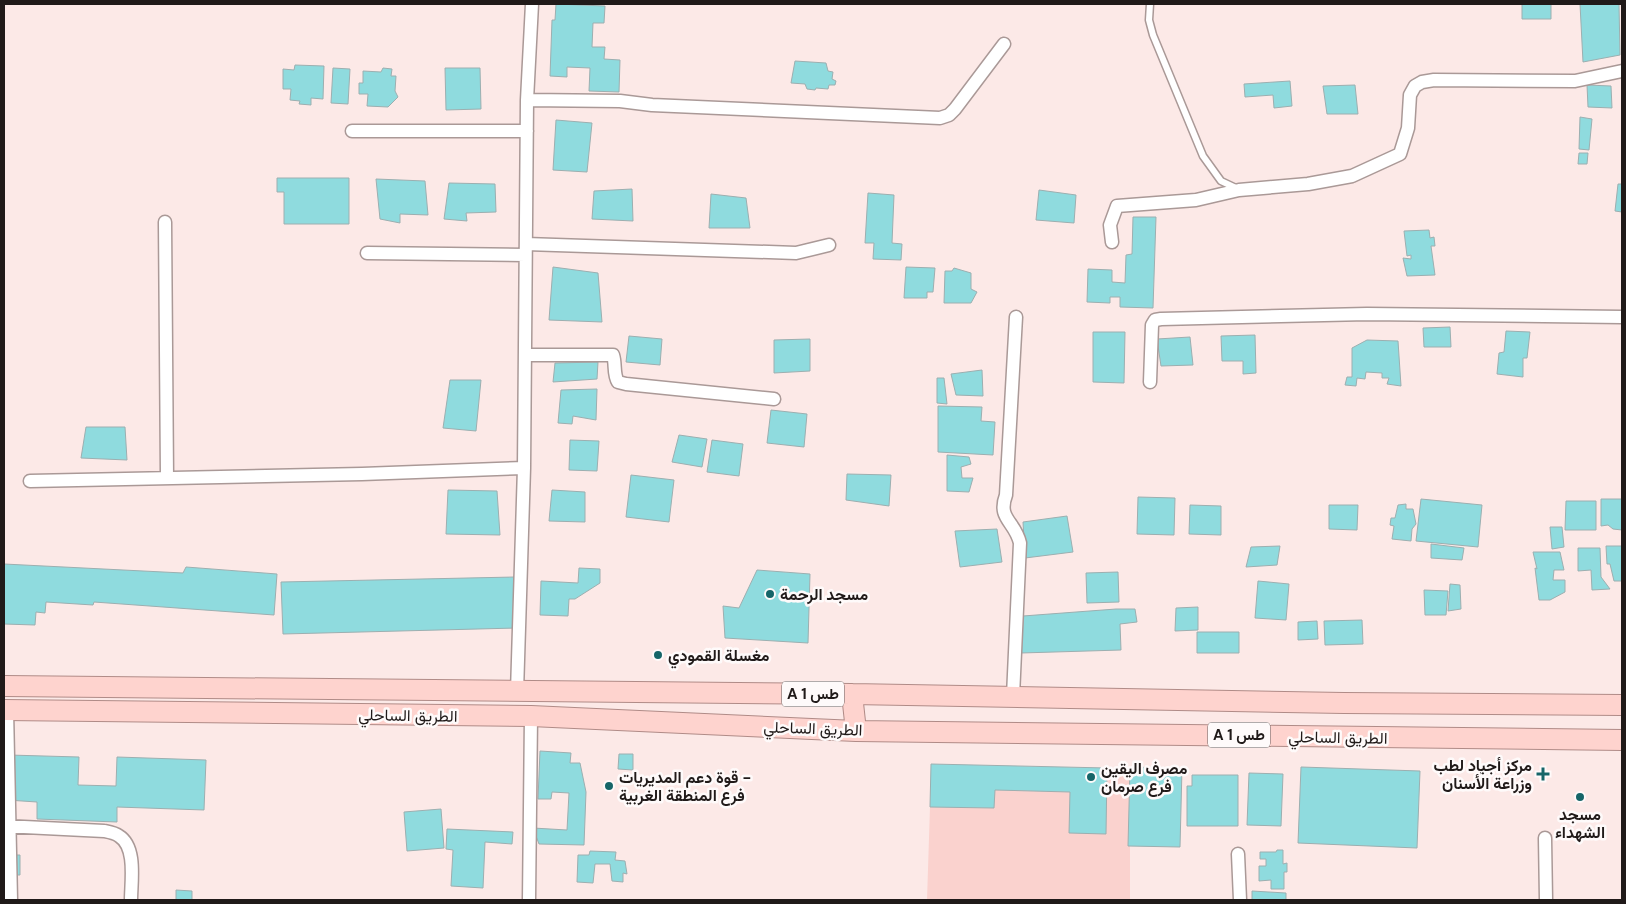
<svg xmlns="http://www.w3.org/2000/svg" width="1626" height="904" font-family="'DM Sans',Vazirmatn,sans-serif">
<style>
.green{fill:#fad2ce}
.building{fill:#8fdbde;stroke:#9cafb0}
.lines{fill:none;stroke-linecap:round;stroke-linejoin:round}
.service-casing{stroke:#aa9997;stroke-width:9}
.minor-casing{stroke:#aa9997;stroke-width:15}
.trunk-casing{stroke:#b08b87;stroke-width:22}
.service{stroke:#fff;stroke-width:6}
.minor{stroke:#fff;stroke-width:12}
.trunk{stroke:#fed3ce;stroke-width:20}
.poi-dot{fill:#166568;stroke:#fefafa;stroke-width:2}
.labels{text-anchor:middle;stroke-width:5;stroke-linejoin:round;paint-order:stroke}
.shield{fill:#fefafa;stroke:#635d5c;stroke-width:1}
.shield-label{font-size:15px;font-weight:bold;fill:#201a19}
.poi-label{font-size:16px;font-weight:bold;fill:#201a19;stroke:#fefafa;text-anchor:start}
.street-label{font-size:16px;fill:#201a19;stroke:#fefafa}
</style>
<rect width="100%" height="100%" fill="#fce9e7"/>
<path class="green" d="M994,766L1130,770V900H927L930,807L994,808Z"/>
<path class="building" d="M556,4L605,6L604,23H593L592,47H605L604,59L620,60L619,92L589,91L590,68L567,67V77L550,76L552,20H555Z
M1522,4H1551V19H1522Z
M1580,4H1619L1620,55L1583,62Z
M795,61L826,63L828,71L833,72L832,79L836,81L835,85H829L828,89L816,88L815,90L807,89L805,84L791,83Z
M295,65L324,66L323,99L311,98V105L299,104L300,101L290,100L291,89H283V69L294,70Z
M333,68L350,69L348,104L331,103Z
M383,68L392,69L391,76H396L395,91L398,97L388,107L367,106L368,94H359V83H363V71L381,72Z
M445,68H480L481,109L446,110Z
M1290,81L1292,106L1274,108L1273,95L1245,97L1244,84Z
M1355,85L1358,114H1327L1323,86Z
M1587,85L1611,86L1612,108L1588,107Z
M1580,117L1592,119L1589,150L1579,149Z
M556,120L592,123L587,172L553,170Z
M1579,153H1588L1587,164H1578Z
M277,178H349V224H284V192H277Z
M376,179L425,181L428,215L400,214V223L380,219Z
M449,183L495,184L496,212L466,213L467,221L444,219Z
M1618,184H1622V212L1615,211Z
M632,189L633,221L592,219L594,191Z
M1039,190L1076,195L1074,223L1036,220Z
M868,193L894,195L892,243L902,244L901,260L873,259L874,243H865Z
M711,194L746,198L750,228H709Z
M1133,217H1156L1153,308L1120,307V297H1110V303L1087,302L1088,269L1112,270V282L1125,283L1126,255L1132,254Z
M1429,230L1430,238L1434,237L1435,246H1431L1435,275L1407,276L1403,258L1411,259V255L1407,256L1404,231Z
M553,267L598,273L602,322L549,320Z
M906,267L935,268L933,292H927V298H904Z
M954,268L971,273V289L977,292L971,303H944L945,271H952Z
M1450,327L1451,347H1424L1423,328Z
M1506,331L1530,332L1527,358H1523V377L1497,374L1499,353L1504,352Z
M1093,332H1125L1124,383L1093,382Z
M1255,335L1256,373L1243,374V361H1222L1221,336Z
M629,336L662,339L660,365L626,362Z
M1190,337L1193,365L1161,366L1157,339Z
M810,339V371L774,373V340Z
M1367,340L1398,341L1401,386L1387,384L1389,378H1382V373L1366,372L1365,379L1357,378L1356,386L1345,385L1347,377H1352V348Z
M598,362L597,379L553,382L555,363Z
M982,370L983,396L956,395L951,374Z
M937,378H944L947,404L937,403Z
M450,380H481L476,431L443,428Z
M597,389L596,420L573,416L572,424L558,423L561,390Z
M938,406L982,407L981,421L995,422L993,455L938,452Z
M771,410L807,414L804,447L767,443Z
M86,427H125L127,460L81,458Z
M679,435L707,439L702,467L672,462Z
M570,440L599,441L597,471L569,470Z
M712,440L743,444L739,476L707,472Z
M947,455L969,457L971,464L961,467L962,478H973L969,492L947,491Z
M847,474L891,475L889,506L846,500Z
M631,475L674,480L669,522L626,517Z
M448,490L497,491L500,535L446,534Z
M552,490L585,492V522L549,521Z
M1138,497L1175,498L1174,535L1137,534Z
M1421,499L1482,505L1478,547L1416,541Z
M1601,499H1622V530L1613,529L1608,525L1601,526Z
M1566,501H1596V530H1565Z
M1406,504V509H1413L1416,524L1412,529L1411,541L1392,539L1394,526L1390,525L1391,518H1395L1398,505Z
M1190,505L1221,506V535L1189,534Z
M1329,505H1358L1357,530L1329,529Z
M1067,516L1073,552L1025,558L1023,522Z
M1550,527H1562L1564,547L1552,549Z
M997,529L1002,562L960,567L955,531Z
M1431,544L1464,548L1462,560L1431,558Z
M1280,546L1277,565L1246,567L1251,547Z
M1606,546H1622V581H1614L1610,564H1607Z
M1578,548H1600L1601,577L1610,589L1592,590L1591,570L1578,571Z
M1533,552H1560L1564,570H1554L1553,580H1565V592L1550,600H1539L1535,568L1537,569Z
M4,564L183,573L186,567L277,574L274,615L94,602L93,605L46,602L45,613L36,612L35,625L4,624Z
M579,568L600,569V583L575,599H569L568,616L540,615L541,581L578,583Z
M757,570L810,574L808,643L725,638L723,606L739,608Z
M1118,572L1119,602L1087,603L1086,573Z
M515,577L517,628L283,634L281,582Z
M1258,581L1289,584L1286,620L1255,618Z
M1450,584L1460,585L1461,609L1448,611Z
M1424,590L1448,591L1446,615H1425Z
M1198,607V630L1175,631L1176,608Z
M1116,609H1135L1137,622L1120,624L1121,650L1021,653L1023,616Z
M1362,620L1363,644L1325,645L1324,621Z
M1317,621L1318,639L1298,640V622Z
M1197,632H1239V653H1197Z
M540,751L571,753L570,763H580L586,792L584,845L539,844L533,828L567,830L569,793L552,792L551,799H538Z
M619,754H633V770L618,769Z
M9,755L79,757L78,785L116,786L117,757L206,760L204,810L117,807V822L37,819V802L7,800Z
M931,764L1107,768L1106,834L1069,833L1070,792L995,790L994,808L930,807Z
M1130,767L1182,768L1180,847L1128,846Z
M1301,767L1420,771L1417,848L1298,843Z
M1249,773L1283,774L1281,826L1247,825Z
M1192,775H1238V826H1187V786H1192Z
M441,809L444,848L407,851L404,812Z
M447,829L513,832L512,844L485,842L483,888L451,886L453,850L446,849Z
M1277,850H1283V864L1287,863V872H1284V889H1271V880L1259,881V866H1266V859H1260V852H1276Z
M590,851L616,852L615,860L625,861L627,874L623,873V882L612,881L610,864H595L593,883L577,882L578,855H589Z
M11,855H20V875H11Z
M176,890L192,891V900H176Z
M1252,891L1286,893V900H1252Z"/>
<g class="lines">
<defs>
<path id="service" d="M1150,4L1149,20L1153,35L1203,156L1221,181L1238,189"/>
<path id="minor" d="M527,100L620,101L652,105L940,118L949,115L955,109L1004,44
M352,131H527
M165,222L167,477
M1112,242L1110,225L1117,206L1196,200L1239,190L1308,184L1352,176L1400,154L1408,128L1410,95L1415,86L1422,82L1434,80L1575,81L1622,71
M526,244L796,253L829,245
M367,253L525,255
M525,355H613C616,364 613,374 618,382L626,384L774,399
M1150,382L1152,325L1155,320L1161,319L1367,314L1622,317
M30,481L362,474L524,468
M517,692L524,468L527,100L532,4
M1013,696L1020,543C1015,521 997,519 1006,495L1016,317
M7,710L11,900
M4,826L104,831C109,832 115,833 119,836C137,847 131,882 131,900
M1545,838L1546,900
M1238,854L1240,900
M529,900L531,716"/>
<path id="trunk" d="M4,686L852,694L1344,703L1622,705
M852,694L856,731
M4,710L531,716L856,731L1622,740"/>
</defs>
<use href="#service" class="service-casing"/>
<use href="#minor" class="minor-casing"/>
<use href="#trunk" class="trunk-casing"/>
<use href="#service" class="service"/>
<use href="#minor" class="minor"/>
<use href="#trunk" class="trunk"/>
</g>
<g class="poi-dot">
<circle cx="770" cy="594" r="5"/>
<circle cx="658" cy="655" r="5"/>
<path d="M1540.5 766.5h5v5h5v5h-5v5h-5v-5h-5v-5h5z"/>
<circle cx="1091" cy="777" r="5"/>
<circle cx="609" cy="786" r="5"/>
<circle cx="1580" cy="797" r="5"/>
</g>
<g class="labels">
<g class="shield">
<rect x="782" y="681.5" width="62" height="25" rx="4"/>
<rect x="1208" y="722.5" width="62" height="25" rx="4"/>
</g>
<g class="shield-label">
<text x="813" y="699">A 1 طس</text>
<text x="1239" y="740">A 1 طس</text>
</g>
<g class="poi-label">
<text x="780" y="600">مسجد الرحمة</text>
<text x="668" y="661">مغسلة القمودي</text>
<text x="1532" y="771" text-anchor="end">مركز أجياد لطب<tspan x="1532" dy="18">وزراعة الأسنان</tspan></text>
<text x="1101" y="774">مصرف اليقين<tspan x="1101" dy="18">فرع صرمان</tspan></text>
<text x="619" y="783">قوة دعم المديريات -<tspan x="619" dy="18">فرع المنطقة الغربية</tspan></text>
<text x="1580" y="820" text-anchor="middle">مسجد<tspan x="1580" dy="18">الشهداء</tspan></text>
</g>
<g class="street-label">
<text transform="translate(408 715) rotate(1)" y="6">الطريق الساحلي</text>
<text transform="translate(813 728) rotate(2)" y="6">الطريق الساحلي</text>
<text transform="translate(1338 737) rotate(1)" y="6">الطريق الساحلي</text>
</g>
</g>
<rect width="1626" height="904" fill="none" stroke="#201a19" stroke-width="10"/>
</svg>
